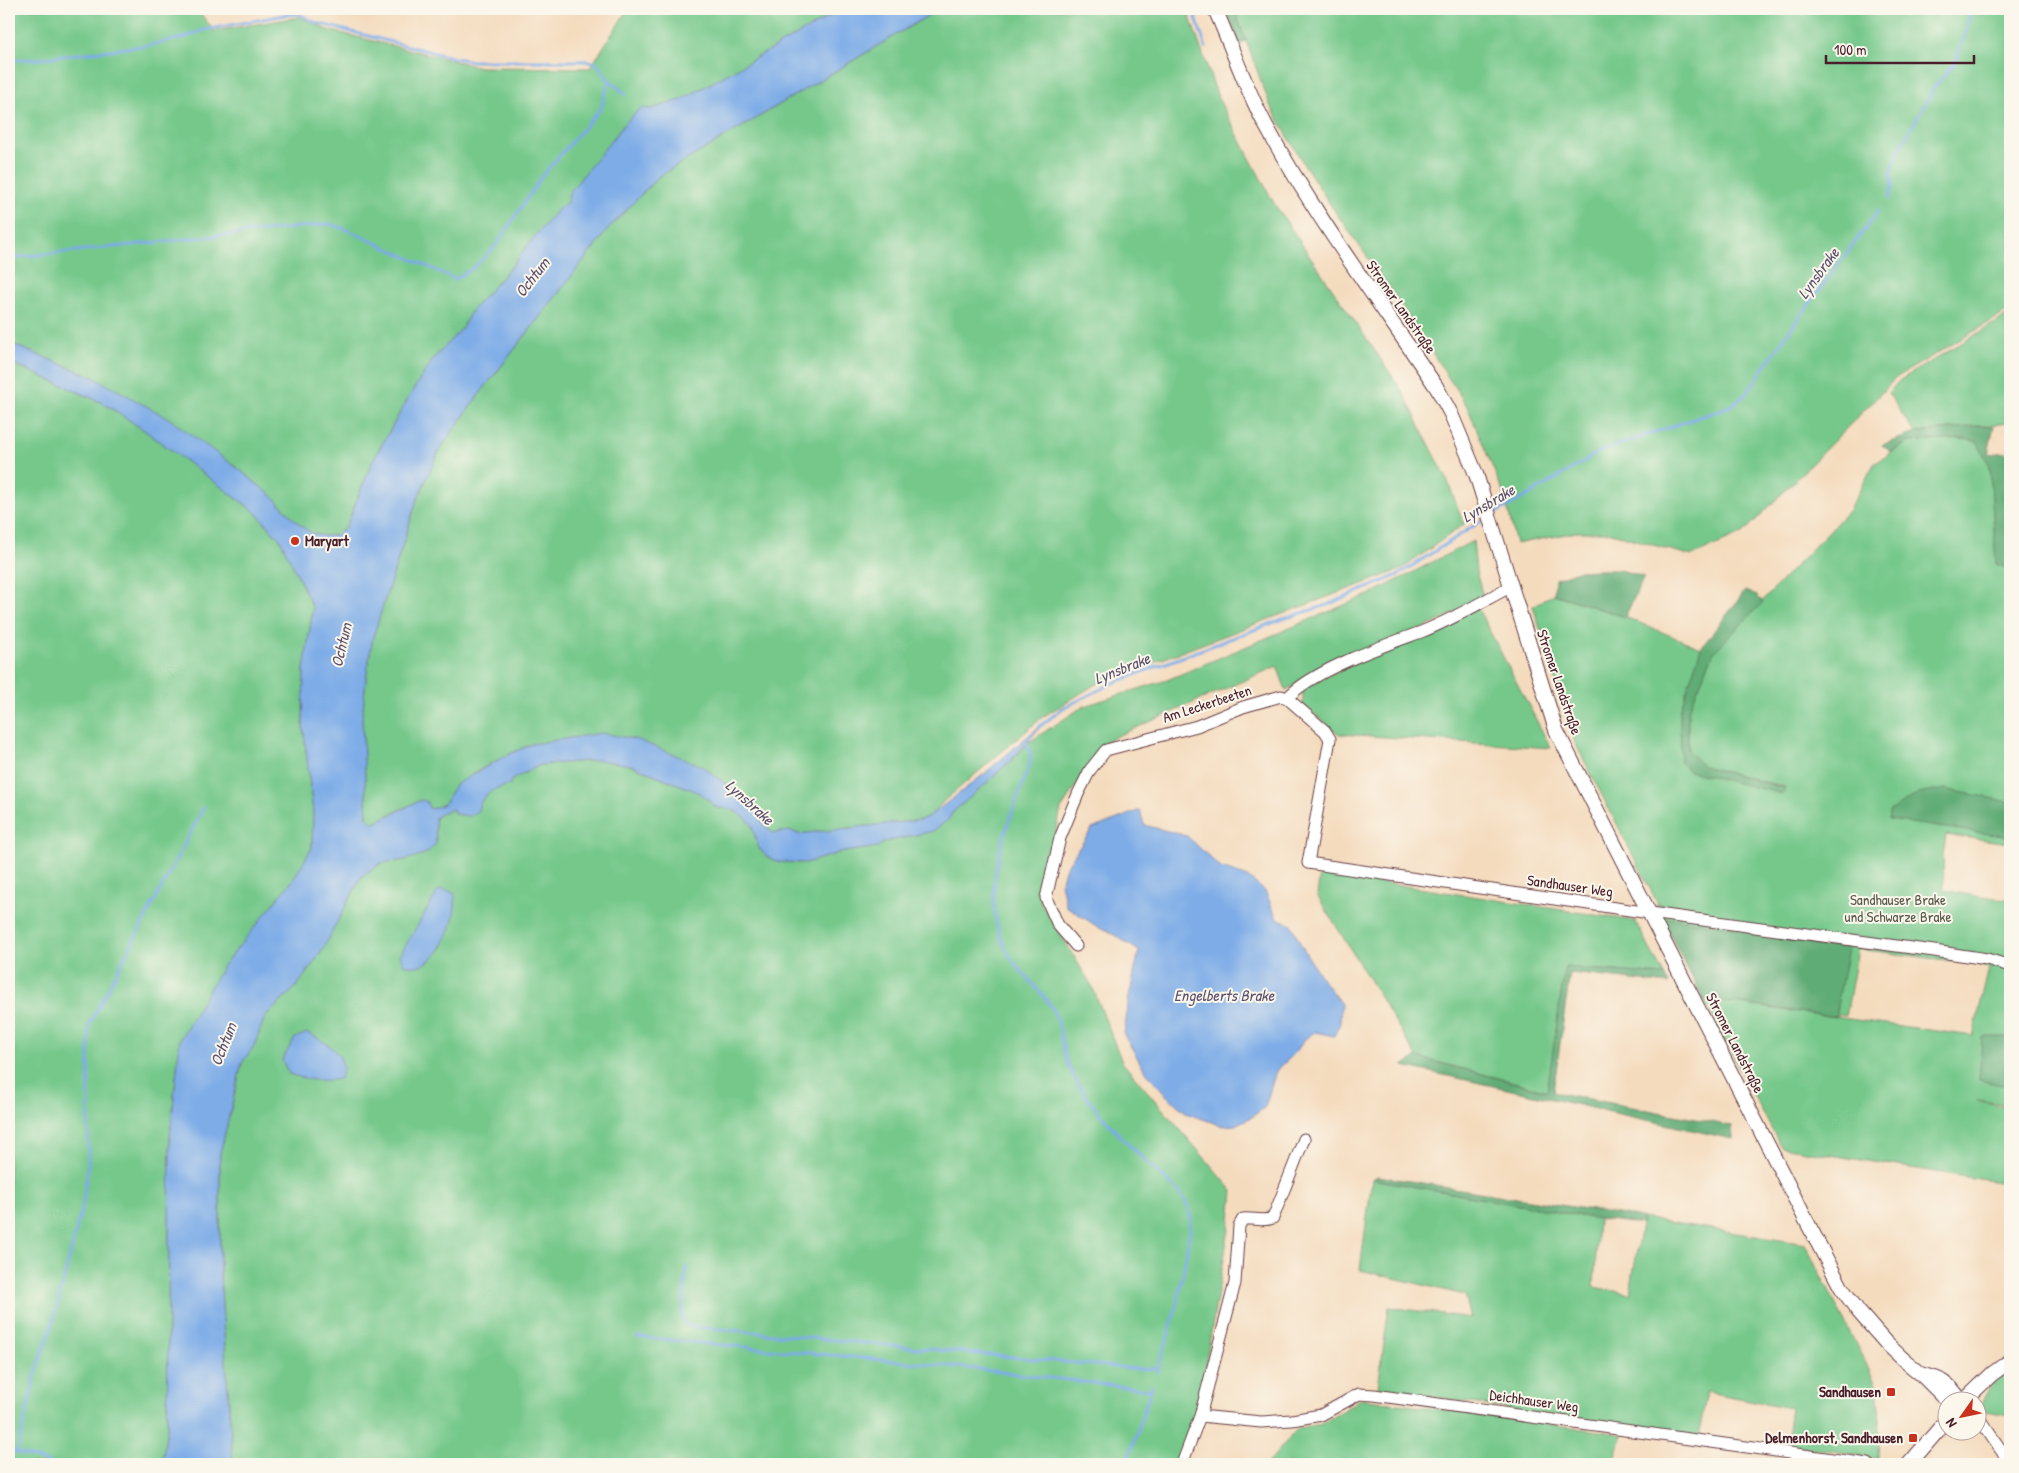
<svg xmlns="http://www.w3.org/2000/svg" width="2019" height="1473" font-family="'Patrick Hand',sans-serif">
<style>
.green{fill:#75c88a;stroke:#60745a;fill-rule:evenodd}
.forest{fill:#60ac76;stroke:#556650}
.water{fill:#7dace7;stroke:#646689}
.lines{fill:none;stroke-linecap:round;stroke-linejoin:round}
.stream{stroke:#7dace7;stroke-width:3}
.minor-casing{stroke:#643b41;stroke-width:13}
.major-casing{stroke:#643b41;stroke-width:16}
.minor{stroke:#fff;stroke-width:11}
.major{stroke:#fff;stroke-width:14}
.poi-dot{fill:#c8321e;stroke:#fbf7ec;stroke-width:2}
.labels{text-anchor:middle;stroke-width:4;stroke-linejoin:round;paint-order:stroke}
.street-label{font-size:15px;fill:#4a1f2b;stroke:#fbf7ec}
.poi-label{font-size:15px;font-weight:bold;fill:#4a1f2b;stroke:#fbf7ec;text-anchor:end}
.park-label{font-size:15px;fill:#595a4c;stroke:#fbf7ec}
.water-label{font-size:16px;font-style:italic;fill:#5c506d;stroke:#fbf7ec}
</style>
<rect width="100%" height="100%" fill="#fbf7ec"/>
<filter id="ink" filterUnits="userSpaceOnUse"><feTurbulence type="fractalNoise" baseFrequency=".02" numOctaves="2"/><feDisplacementMap in="SourceGraphic" scale="10" xChannelSelector="R" yChannelSelector="G"/><feConvolveMatrix kernelMatrix="1 2 1 2 8 2 1 2 1" color-interpolation-filters="sRGB"/></filter>
<filter id="wash" filterUnits="userSpaceOnUse"><feTurbulence type="fractalNoise" baseFrequency=".0096" numOctaves="4" result="noise"/><feDisplacementMap in="SourceGraphic" scale="20" xChannelSelector="R" yChannelSelector="G"/><feGaussianBlur stdDeviation="1.12" result="paint"/><feColorMatrix in="noise" values="0 0 0 0 0 0 0 0 0 0 0 0 0 0 0 0 0 1.4 0 .05"/><feComposite in="paint" operator="in"/></filter>
<g filter="url(#wash)">
<rect width="100%" height="100%" fill="#f4dbbe"/>
<path class="green" d="M9,9H197L214,31L300,17L328,30L480,67L590,68L628,9H843L681,100L651,109L641,108L568,202L558,209L535,236L513,265L472,310L462,328L435,357L413,390L373,460L346,527L336,535L325,536L311,533L296,521L272,496L240,470L93,377L9,343Z
M939,9H1187L1219,100L1275,205L1401,389L1446,477L1464,524L1402,569L1096,684L1044,716L945,800L931,815L921,820L798,834L792,831L773,833L762,823L758,813L732,789L702,766L532,744L503,757L473,774L448,800L440,806L430,809L421,800L372,823L367,817L362,719L366,678L373,637L417,500L440,449L475,400L609,228L658,177Z
M1234,9H2010V310L1897,377L1743,533L1692,556L1608,532H1576L1516,544L1505,497L1467,406L1395,296L1334,210L1302,161L1270,105Z
M2010,314V423L1915,433L1888,393L1900,380Z
M9,362L103,403L144,430L254,511L280,539L313,608L304,670L303,724L313,812L312,848L292,881L180,1039L170,1137L167,1428L163,1458L159,1464H9Z
M1965,439L1977,442L1990,466L1996,564L2010,569V843L1946,835L1943,854L1944,890L1980,897L2010,899V1105L1977,1100L2010,1108V1184L1781,1147L1703,999L1973,1036L1989,968L1977,964L1858,949L1846,1016L1700,992L1656,905L1707,911L1658,904L1575,743L1533,606L1554,594L1625,617L1701,648L1680,711L1681,763L1783,794L1785,787L1703,766L1688,751V711L1714,652L1849,510L1874,464L1908,442Z
M1473,541L1476,571L1483,597L1442,620L1329,667L1286,690L1277,666L1106,741L1061,809L1040,901L1092,986L1122,1062L1233,1191L1229,1229L1196,1419L1180,1464H233L220,1276V1154L242,1063L254,1046L265,1017L297,986L322,951L361,877L381,863L405,860L436,844L435,818L443,812L480,802L494,788L510,785L511,780L540,765L598,760L631,765L700,793L717,808L731,809L746,818L752,825L758,847L766,856L778,862L806,863L838,853L877,847L885,842L933,831L947,820L952,813L1013,759L1029,742L1084,706L1167,680L1375,592ZM453,918L442,947L427,963Z
M1477,607L1551,748L1339,734L1303,705V692L1310,684Z
M1320,873L1635,921L1664,975L1565,967L1548,1091L1417,1057L1317,895Z
M1372,1179L1598,1219L1594,1287L1630,1294L1642,1218L1805,1244L1877,1386L1880,1420L1878,1459L1786,1444L1791,1408L1707,1392L1698,1438L1623,1429L1378,1387L1389,1307L1471,1318L1465,1295L1360,1270Z
M2010,1370V1415L1980,1410C1985,1389 1994,1383 2010,1370Z
M1360,1399L1614,1433L1622,1435L1614,1464H1267L1298,1428L1322,1424Z"/>
<path class="forest" d="M1225,9H1234L1246,41L1240,45Z
M1975,426H1994L1988,454L2010,452L2009,569L1996,564L1990,466L1977,442L1965,439L1908,442L1891,452L1882,445L1915,433Z
M1598,570H1620L1644,577L1625,617L1554,594L1555,579L1578,571Z
M1745,591L1757,596L1763,602L1714,652L1688,711V751L1703,766L1785,788L1783,794L1689,771L1681,763L1680,711L1701,648Z
M1945,789L2010,802V837L1889,820V811L1918,794Z
M1661,917L1849,943L1837,1006V1017L1703,999Z
M1565,967L1664,975L1669,984L1570,973L1553,1092L1732,1126V1139L1403,1066L1417,1057L1547,1091Z
M1982,1037H2010V1087L1979,1080Z
M1378,1176L1642,1218V1224L1598,1219L1372,1179Z"/>
<path class="water" d="M843,9H939L658,177L609,228L475,400L440,449L417,500L373,637L366,678L362,719L367,817L373,823L421,800L426,801L430,809L440,806L448,800L447,798L455,785L503,757L532,744L602,733L638,740L702,766L732,789L758,813L762,823L773,833L792,831L798,834L921,820L931,815L984,774L1042,724C1017,759 984,785 952,813L948,820L933,831L885,842L877,847L838,853L806,863L778,862L766,856L758,847L752,825L746,818L731,809L717,808L700,793L631,765L598,760L540,765L511,780L510,785C494,788 481,794 478,811L469,816L455,814L453,809L443,812L435,818L436,844L427,853L405,860L381,863L361,877L322,951L297,986L265,1017L254,1046L242,1063L220,1154V1276L233,1464H159L163,1458L167,1428L170,1137L180,1039L223,966L292,881L312,848L313,812L303,724L304,670L313,608L280,539L254,511L144,430L103,403L9,362V343L93,377L168,418L240,470L272,496L296,521L311,533L324,536L336,535L346,527L373,460L413,390L435,357L462,328L472,310L513,265L535,236L558,209L568,202L569,193L626,122L641,108L651,109L681,100Z
M1140,810L1144,825L1187,836L1221,868L1246,876L1265,891L1277,918L1292,925L1301,945L1322,979L1341,1004L1340,1023L1334,1036L1315,1032L1306,1038L1295,1053L1276,1071L1265,1107L1252,1117L1235,1125L1223,1126L1188,1114L1168,1097L1144,1069L1124,1035L1129,997L1139,951L1107,930L1101,929L1066,906L1061,883L1066,867L1092,829Z
M442,889L454,893C461,918 436,979 403,964L400,955L438,891Z
M307,1033C320,1039 342,1050 343,1067C343,1070 341,1075 340,1079C321,1082 307,1080 289,1074L282,1060L295,1038Z"/>
<g class="lines">
<path class="stream" d="M9,9H17
M1193,9L1206,48
M9,60L38,59L150,45L183,38L204,30L285,15L299,14L317,23L455,58L473,61H590C604,65 601,73 610,81C616,86 621,89 626,95
M1889,198L1893,185L1891,172L1898,152L1935,86L1955,63L1967,29L1970,9
M9,258L329,224L345,229L455,279L473,268L495,247L542,176L601,108L609,80
M1492,515L1529,495L1601,451L1731,406L1746,394L1790,330L1878,211
M1039,727L1063,708L1113,683L1283,619L1327,605L1398,575L1486,518
M1026,742L1031,755L1030,763C1009,824 973,893 1009,955C1022,976 1048,995 1057,1018C1062,1031 1061,1046 1066,1059C1081,1105 1142,1157 1177,1190C1182,1197 1187,1202 1189,1210C1193,1222 1189,1236 1187,1248C1182,1291 1170,1331 1157,1372
M687,1267L682,1312L684,1322L688,1326L1138,1369L1158,1368
M637,1337L960,1367L1151,1390
M9,1450L52,1464
M17,1452L37,1369L53,1322L83,1203L88,1164L89,1025L204,807
M1127,1464L1152,1386"/>
</g>
</g>
<g filter="url(#ink)">
<g class="lines">
<defs>
<path id="minor" d="M1287,698L1325,731L1330,739L1308,863L1650,913L1934,951L1987,959L2010,966
M1287,698C1315,669 1383,646 1421,632C1452,620 1481,602 1510,587
M1076,946L1058,925L1046,898L1060,838L1078,794L1090,770L1106,750L1197,726L1243,707L1281,696L1287,698
M1976,1414L2003,1453L2007,1464
M1200,1416L1261,1422L1292,1420L1321,1415L1359,1394L1374,1395L1868,1464
M1182,1464L1200,1416L1235,1283L1239,1226L1243,1219C1253,1218 1264,1222 1273,1218L1304,1139"/>
<path id="major" d="M1215,9C1232,47 1245,87 1265,124C1315,217 1378,300 1437,388L1451,414L1476,474L1556,730L1808,1224L1841,1287L1858,1311L1886,1343L1904,1360L1921,1374L1944,1397L1953,1400
M1921,1374C1941,1379 1949,1382 1960,1400
M1965,1400L1992,1374L2010,1361
M1909,1464L1946,1421"/>
</defs>
<use href="#minor" class="minor-casing"/>
<use href="#major" class="major-casing"/>
<use href="#minor" class="minor"/>
<use href="#major" class="major"/>
</g>
</g>
<g class="poi-dot">
<circle cx="295" cy="541" r="5"/>
<rect x="1886" y="1387" width="10" height="10" rx="2.5"/>
<rect x="1908" y="1433" width="10" height="10" rx="2.5"/>
</g>
<g class="labels">
<g class="street-label">
<text transform="translate(1401 307) rotate(55)" y="5">Stromer Landstraße</text>
<text transform="translate(1559 682) rotate(71)" y="5">Stromer Landstraße</text>
<text transform="translate(1207 704) rotate(-18)" y="5">Am Leckerbeeten</text>
<text transform="translate(1570 886) rotate(8)" y="5">Sandhauser Weg</text>
<text transform="translate(1735 1043) rotate(63)" y="5">Stromer Landstraße</text>
<text transform="translate(1534 1401) rotate(8)" y="5">Deichhauser Weg</text>
</g>
<g class="poi-label">
<text x="305" y="546" text-anchor="start">Maryart</text>
<text x="1881" y="1397">Sandhausen</text>
<text x="1903" y="1443">Delmenhorst, Sandhausen</text>
</g>
<g class="park-label">
<text x="1898" y="905">Sandhauser Brake<tspan x="1898" dy="17">und Schwarze Brake</tspan></text>
</g>
<g class="water-label">
<text transform="translate(1818 273) rotate(-54)" y="6">Lynsbrake</text>
<text transform="translate(532 277) rotate(-52)" y="6">Ochtum</text>
<text transform="translate(1488 503) rotate(-31)" y="6">Lynsbrake</text>
<text transform="translate(341 645) rotate(-77)" y="6">Ochtum</text>
<text transform="translate(1122 668) rotate(-22)" y="6">Lynsbrake</text>
<text transform="translate(750 802) rotate(42)" y="6">Lynsbrake</text>
<text x="1224" y="1001">Engelberts Brake</text>
<text transform="translate(223 1044) rotate(-68)" y="6">Ochtum</text>
</g>
</g>
<rect width="2019" height="1473" fill="none" stroke="#fbf7ec" stroke-width="30"/>
<g transform="translate(1962 1416) rotate(237)"><circle r="24" fill="#fbf7ec" stroke="#b4a19f"/>
<path d="M0-4L9 19L0 12L-9 19Z" fill="#c8321e"/>
<text y="-8" font-size="14" font-weight="bold" text-anchor="middle" fill="#4a1f2b">N</text>
</g>
<path d="M1826 55v8h148v-8" fill="none" stroke="#4a1f2b" stroke-width="2.5"/>
<text x="1834" y="55" font-size="15" fill="#4a1f2b" stroke="#fbf7ec" stroke-width="4" paint-order="stroke">100 m</text>
</svg>
